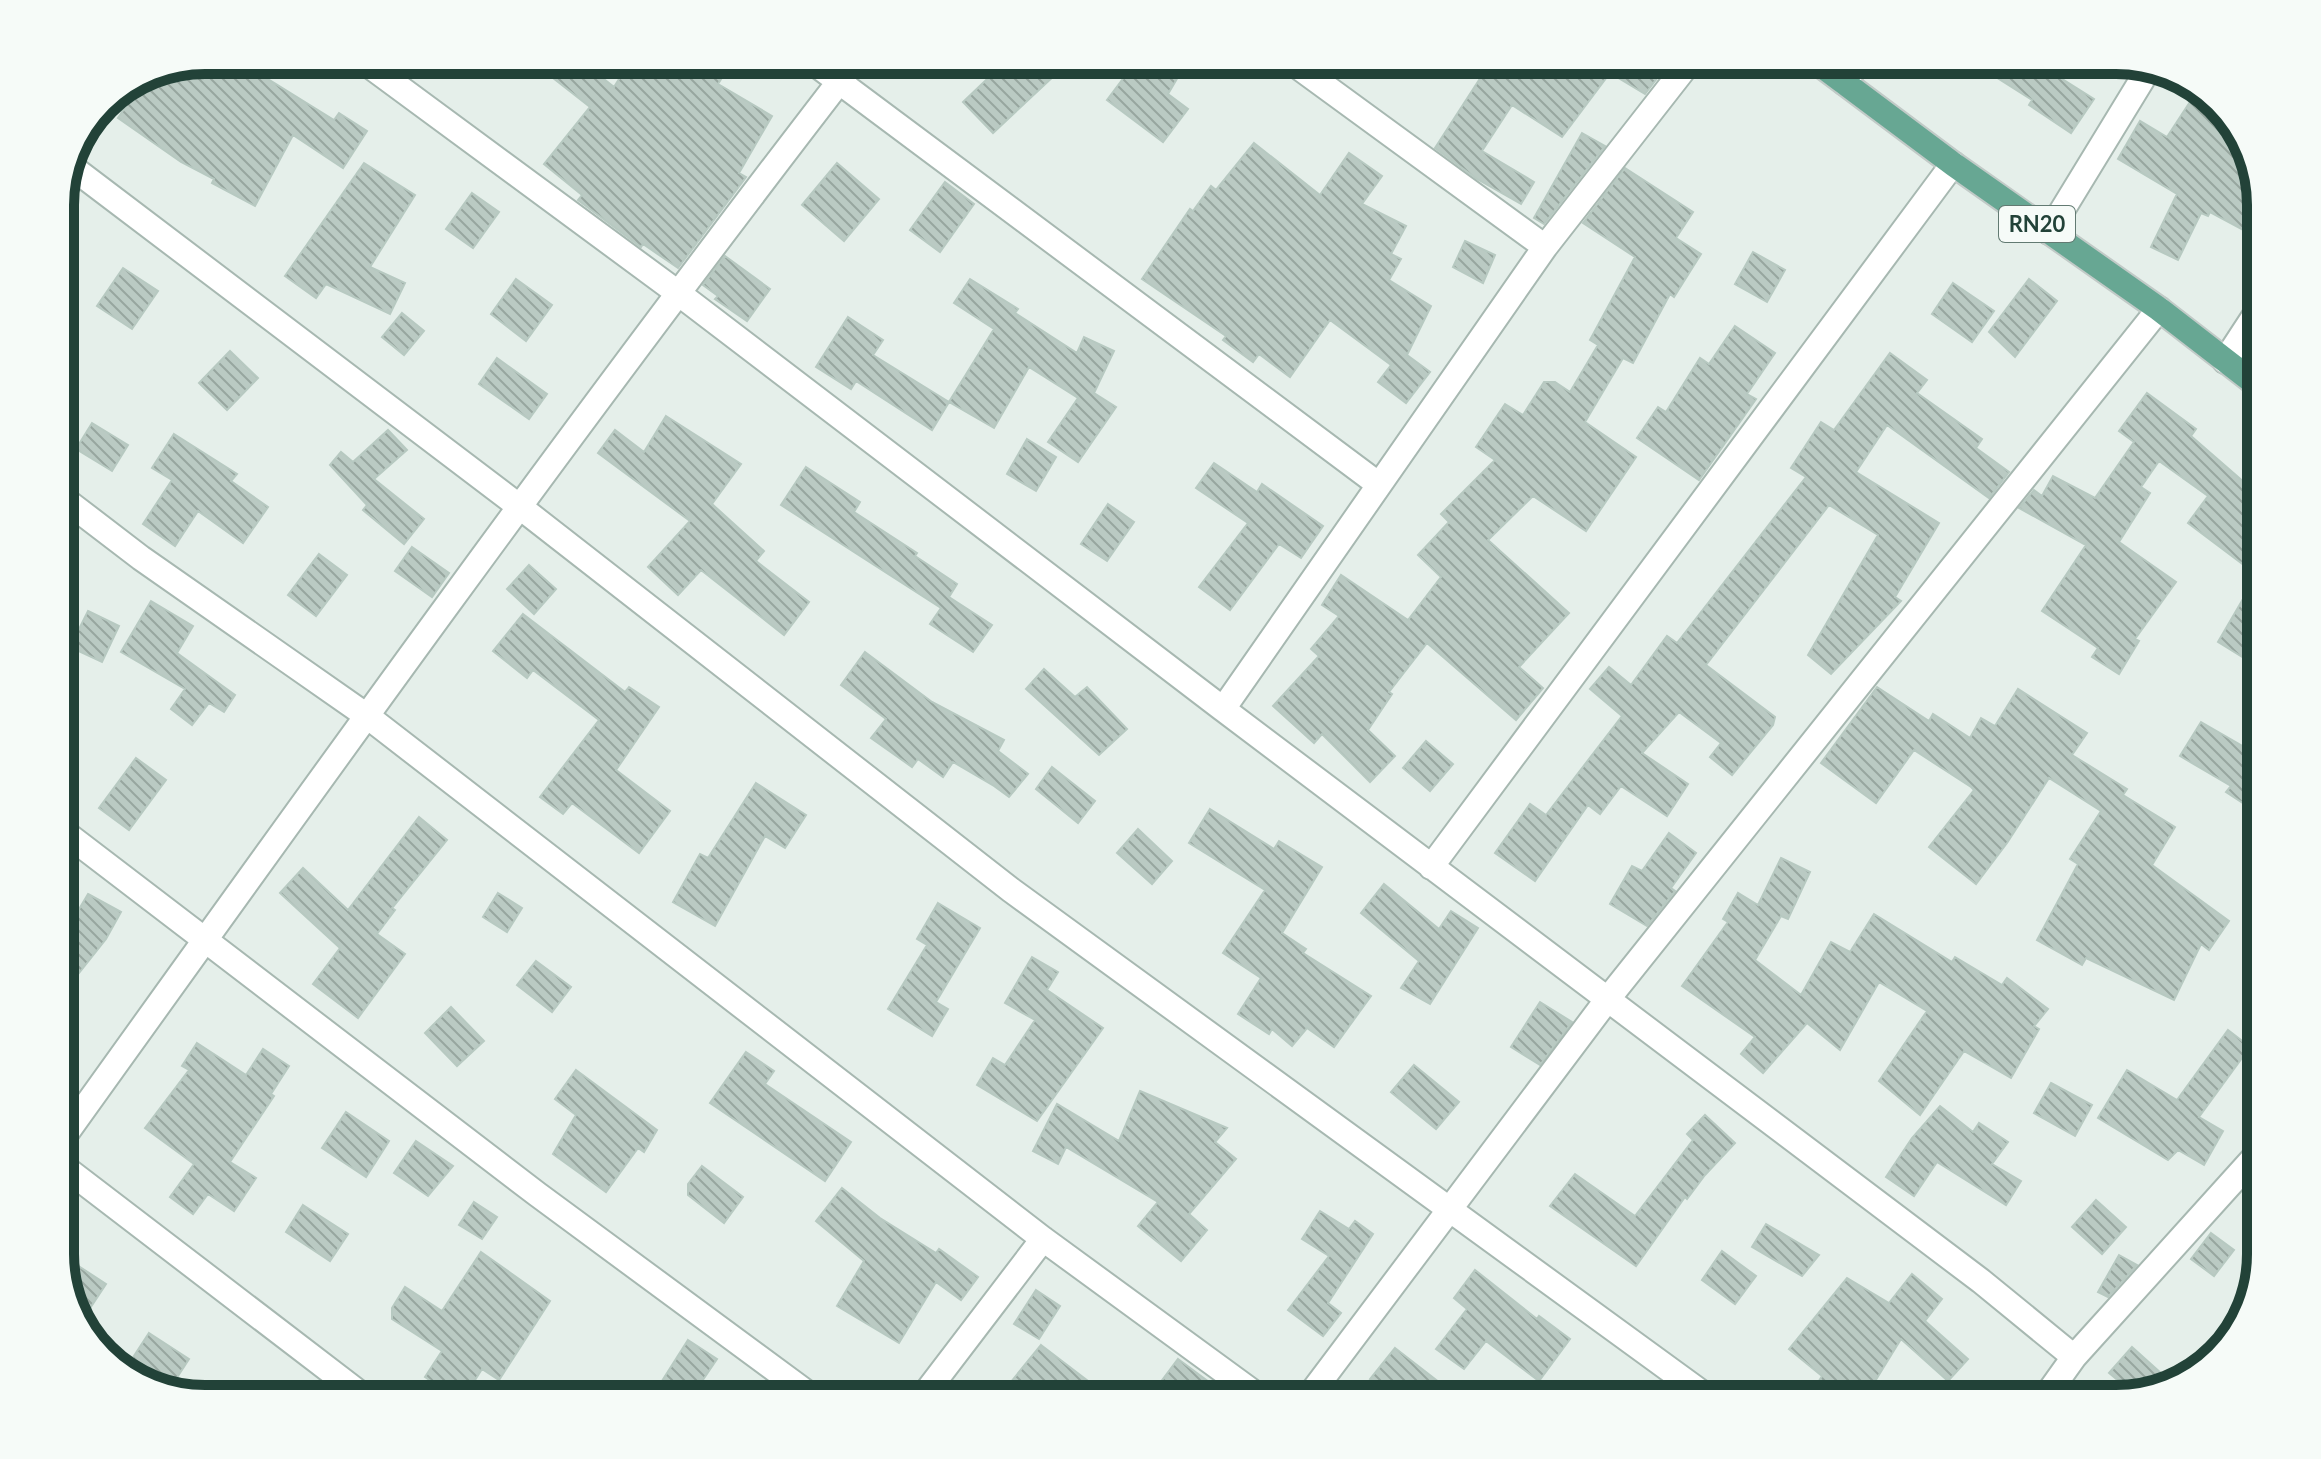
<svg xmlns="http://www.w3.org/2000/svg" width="2321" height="1459" font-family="Lato,sans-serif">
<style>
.building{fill:url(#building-back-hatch);stroke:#b7c9c1;stroke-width:2}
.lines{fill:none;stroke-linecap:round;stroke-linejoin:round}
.street-casing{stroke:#a7b8b1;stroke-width:28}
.primary-casing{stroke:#c1cac7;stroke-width:28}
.street{stroke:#fff;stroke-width:24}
.primary{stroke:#67a793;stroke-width:24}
.labels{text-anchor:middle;stroke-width:7;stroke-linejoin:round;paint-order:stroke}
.shield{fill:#f6fbf8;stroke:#627a72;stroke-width:2}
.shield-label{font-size:22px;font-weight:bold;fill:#224238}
.rim{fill:none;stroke:#224238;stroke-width:10}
</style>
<defs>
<pattern id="building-back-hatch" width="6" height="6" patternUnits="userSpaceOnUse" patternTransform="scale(2)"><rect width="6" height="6" fill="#bacac3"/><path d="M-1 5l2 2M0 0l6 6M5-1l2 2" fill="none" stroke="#97a69f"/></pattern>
</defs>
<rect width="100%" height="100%" fill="#e5efea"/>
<path class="building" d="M205,60H237L334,120L339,113L367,131L343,168L293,135L255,206L212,183L214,179L181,162L118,118L126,106L112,96L150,71Z
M530,60H580L614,87L631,60H733L718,84L772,116L739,173L746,177L678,268L643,244L641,247L578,200L582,195L544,164L590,107Z
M1007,60H1071L993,133L963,102Z
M1137,60H1188L1168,94L1188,109L1163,142L1107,100Z
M1492,60H1671L1645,94L1610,73L1562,137L1512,105L1482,151L1534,182L1521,204L1477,179L1435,148Z
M1969,60H2032L2094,99L2071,133L2029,105L2032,100Z
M2199,88L2242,133L2259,204L2245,231L2210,212L2208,216L2201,213L2178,260L2151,247L2177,194L2118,159L2140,121L2167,137Z
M1582,133L1605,146L1544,224L1534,218Z
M1254,143L1320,195L1349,153L1382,176L1362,204L1406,226L1391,254L1401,259L1389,280L1431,306L1407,355L1430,372L1406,403L1378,382L1391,365L1330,320L1290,377L1259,354L1253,362L1223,340L1226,336L1142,279L1190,209L1193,211L1211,186L1216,190Z
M364,163L415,195L370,267L405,283L390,314L326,284L316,298L285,276Z
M837,163L879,199L844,241L802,205Z
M1625,168L1693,212L1676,238L1701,254L1674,297L1670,294L1633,363L1623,358L1585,422L1636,457L1586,531L1533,496L1488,540L1569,613L1519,667L1543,688L1516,720L1427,643L1389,692L1392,694L1368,730L1395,756L1370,782L1322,734L1314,743L1273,706L1319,656L1311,649L1339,616L1322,605L1341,575L1408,620L1441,577L1418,555L1449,522L1441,514L1495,460L1476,447L1505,404L1523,415L1544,382H1555L1570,392L1598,345L1590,340L1635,257L1583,223Z
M945,182L974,204L940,252L910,230Z
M472,193L499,212L473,248L446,229Z
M1465,241L1495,255L1483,283L1453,267Z
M1753,252L1785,270L1767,302L1735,284Z
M725,256L770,289L747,321L715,299L718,296L703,285Z
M123,268L158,291L132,329L97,306Z
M516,279L552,305L526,341L491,314Z
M970,279L1018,309L1015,313L1077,353L1084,337L1114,351L1094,393L1116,407L1078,462L1048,442L1078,398L1029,367L994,428L949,402L994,329L954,303Z
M2029,279L2057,301L2015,357L1989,332Z
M1953,283L1994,311L1972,342L1932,314Z
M402,313L424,331L404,355L382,337Z
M848,317L883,340L873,355L949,402L932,430L856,381L851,389L816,367Z
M1735,326L1775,353L1747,394L1756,399L1699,480L1637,438L1658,407L1666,412L1700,358L1709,364Z
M230,351L258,378L227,410L199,383Z
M1890,353L1927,380L1917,393L1982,439L1976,448L2009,472L1989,498L1887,425L1856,472L1939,523L1895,597L1901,601L1831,674L1808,655L1878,535L1829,505L1706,665L1775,717L1773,725L1732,775L1710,757L1721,743L1679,712L1642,753L1688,784L1667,816L1621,786L1600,814L1588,805L1535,881L1495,853L1530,804L1546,815L1622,716L1590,689L1609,667L1631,685L1667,636L1677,643L1806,477L1791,468L1821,422L1834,430Z
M497,358L547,394L529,419L479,384Z
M2147,393L2196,429L2191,436L2261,497V641L2249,661L2218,642L2257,575L2188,523L2208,496L2159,461L2141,487L2150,493L2119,542L2176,582L2135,639L2139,641L2119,674L2092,657L2098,648L2042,611L2086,545L2019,508L2034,490L2042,496L2053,476L2095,498L2134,442L2119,431Z
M666,416L741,464L712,504L764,551L756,561L809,602L784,635L701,570L678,595L648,567L690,521L598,453L615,430L644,452Z
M92,423L128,445L112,471L76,449Z
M388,430L407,450L374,479L424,519L404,544L363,510L367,505L330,465L341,452L353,462Z
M174,434L237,474L231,481L268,507L243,543L198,511L175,546L143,524L172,480L152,468Z
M1027,439L1056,457L1036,491L1007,474Z
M1214,463L1257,492L1262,484L1323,526L1301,558L1279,544L1230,610L1199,587L1248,523L1196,488Z
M806,467L860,502L854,512L917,553L915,556L957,584L949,597L992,625L973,652L930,624L941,608L781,505Z
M1108,504L1134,522L1107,561L1081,544Z
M412,547L449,573L432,597L395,571Z
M319,554L347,575L316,616L288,595Z
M529,565L556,589L534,614L507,589Z
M151,601L193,626L177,653L235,695L224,712L209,703L192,725L171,709L185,689L121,652Z
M88,611L119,626L102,662L70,647Z
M523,614L625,692L629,687L659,707L616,770L670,811L639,853L572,803L563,814L540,797L599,720L533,670L527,678L493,651Z
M865,652L932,702L1004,740L998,751L1028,774L1009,797L994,786L953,762L943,777L918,759L912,767L871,738L886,719L841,685Z
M1044,669L1075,697L1087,687L1127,729L1099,755L1026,689Z
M1877,687L1929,721L1933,714L1970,738L1981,718L1995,726L2018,689L2087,733L2072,755L2127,789L2123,795L2175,827L2152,865L2229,921L2209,950L2201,944L2174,1000L2086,958L2082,965L2037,940L2078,864L2070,859L2101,811L2049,778L2007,843L1976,884L1929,847L1974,790L1971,787L1914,750L1876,803L1821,763Z
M2201,722L2253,752L2261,741V815L2226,792L2231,786L2180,756Z
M1426,741L1453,764L1430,791L1403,768Z
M136,758L166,780L129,830L99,808Z
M1052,767L1095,801L1078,823L1036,789Z
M756,783L806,815L785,848L765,836L715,926L673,902L700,854L708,858Z
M1210,809L1274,849L1279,841L1322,867L1282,933L1306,949L1303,953L1371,996L1334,1047L1307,1028L1292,1046L1272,1029L1269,1034L1238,1014L1261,978L1223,953L1265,890L1189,843Z
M419,817L447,840L392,908L395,910L377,934L405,954L358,1018L313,984L340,948L280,893L303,868L348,910Z
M1138,829L1172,861L1152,884L1117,853Z
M1669,833L1696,853L1671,888L1675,891L1647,926L1610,904L1632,866L1642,871Z
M1781,858L1810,872L1788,919L1781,916L1755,960L1801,995L1831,942L1850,952L1874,914L1952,962L1955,957L2002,985L2007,978L2048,1009L2034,1026L2039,1029L2011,1078L1964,1051L1920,1115L1879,1081L1927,1011L1879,982L1840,1050L1807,1023L1763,1073L1741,1054L1755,1037L1682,986L1728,922L1723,919L1738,893L1758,905Z
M1384,884L1439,929L1451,911L1478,928L1430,1004L1401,988L1419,961L1361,913Z
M498,893L522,908L507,932L483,917Z
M88,894L121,912L106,939L60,997V941Z
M938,903L980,928L936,1002L948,1009L932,1036L888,1009L927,945L917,939Z
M1032,957L1058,972L1047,990L1103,1028L1037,1121L977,1085L993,1058L1005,1065L1035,1020L1005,1003Z
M536,961L571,987L552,1012L517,985Z
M1540,1002L1572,1022L1540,1065L1511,1047Z
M451,1007L484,1041L457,1066L425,1033Z
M2228,1030L2250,1047L2199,1117L2223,1131L2204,1165L2178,1150L2168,1160L2098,1118L2127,1070L2177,1100Z
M197,1043L246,1075L263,1049L289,1066L271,1094L274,1096L230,1162L256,1178L234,1211L208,1194L193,1214L170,1197L194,1164L145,1128L189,1070L182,1066Z
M746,1052L774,1071L765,1084L851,1142L825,1181L710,1103Z
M1414,1065L1459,1102L1436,1129L1391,1092Z
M576,1070L657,1130L644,1152L638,1148L606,1192L553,1154L576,1115L555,1099Z
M2051,1083L2092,1105L2075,1136L2034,1113Z
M1140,1091L1227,1128L1215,1142L1236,1159L1189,1214L1207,1230L1181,1261L1138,1226L1158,1202L1066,1147L1058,1164L1033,1151L1057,1104L1119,1141Z
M1940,1106L1973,1132L1979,1123L2008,1142L1992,1164L2021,1181L2006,1205L1937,1162L1914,1196L1886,1177L1912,1138Z
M346,1112L389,1141L366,1177L322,1148Z
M1705,1115L1735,1143L1705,1175L1687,1199L1685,1197L1636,1266L1550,1206L1575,1174L1635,1216L1693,1140L1687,1134Z
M416,1141L453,1166L428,1196L394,1173Z
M702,1166L743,1197L724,1223L688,1195V1184Z
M842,1188L880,1218L936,1253L939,1249L978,1277L961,1300L936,1282L899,1343L837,1306L864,1261L816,1221Z
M2096,1200L2126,1227L2102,1254L2072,1227Z
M474,1202L497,1217L482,1239L459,1225Z
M303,1205L348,1234L330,1261L286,1232Z
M1320,1211L1349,1229L1355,1221L1373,1234L1328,1303L1341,1313L1323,1336L1288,1310L1329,1256L1302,1239Z
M1766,1224L1819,1255L1802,1276L1752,1247Z
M2211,1233L2234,1250L2214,1276L2191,1259Z
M1722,1251L1756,1276L1735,1304L1702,1280Z
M481,1252L550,1301L499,1380L482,1369L463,1399H457L425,1377L442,1351L392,1319V1308L405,1287L442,1311Z
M60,1254L106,1284L79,1325L60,1263Z
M2119,1255L2137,1265L2108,1297L2098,1292Z
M1475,1270L1537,1319L1539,1316L1570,1339L1539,1381L1486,1341L1464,1369L1436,1349L1467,1309L1454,1298Z
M1912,1274L1942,1299L1925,1321L1968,1359L1948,1381L1901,1339L1866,1396L1851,1388L1844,1399H1808L1822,1376L1789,1349L1847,1278L1889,1303Z
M1036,1290L1060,1306L1039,1339L1014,1324Z
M149,1333L189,1359L172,1385L132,1359Z
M688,1340L717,1359L690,1399L662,1381Z
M1041,1345L1088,1381L1075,1399H997Z
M2132,1347L2161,1373L2146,1391L2134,1394L2109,1373Z
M1395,1348L1440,1383L1427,1399H1395L1370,1379Z
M1178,1359L1232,1399H1148Z"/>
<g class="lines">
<defs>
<path id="street" d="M362,60L678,293L1223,709L1545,247L1289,60
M810,60L1378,484
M1845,83L1859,60
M73,168L520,507L1011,890L1710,1399
M2049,232L2148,70
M1545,247L1691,60
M2225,361L2261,306
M60,496L141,558L367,716L1043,1239L1262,1399
M1223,709L1981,1281L2074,1357
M60,829L537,1194L815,1399
M1431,867L1953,164
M60,1142C321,778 582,414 856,60
M60,1164L367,1399
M921,1399L1043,1239
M1307,1399L1607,1000L2159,309
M2044,1399L2074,1357L2261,1150"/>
<path id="primary" d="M1814,60L1953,164L2159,309L2261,388"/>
</defs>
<use href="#street" class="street-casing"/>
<use href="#primary" class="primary-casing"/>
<use href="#street" class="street"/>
<use href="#primary" class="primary"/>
</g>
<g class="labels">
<rect class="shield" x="1999" y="206" width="76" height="36" rx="6"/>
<g class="shield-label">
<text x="2037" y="232">RN20</text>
</g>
</g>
<path d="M0 0H2321V1459H0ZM205 74H2116A131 131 0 0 1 2247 205V1254A131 131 0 0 1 2116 1385H205A131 131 0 0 1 74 1254V205A131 131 0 0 1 205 74Z" fill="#f6fbf8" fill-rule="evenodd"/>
<path class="rim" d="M205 74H2116A131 131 0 0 1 2247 205V1254A131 131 0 0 1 2116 1385H205A131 131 0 0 1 74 1254V205A131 131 0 0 1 205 74Z"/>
</svg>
